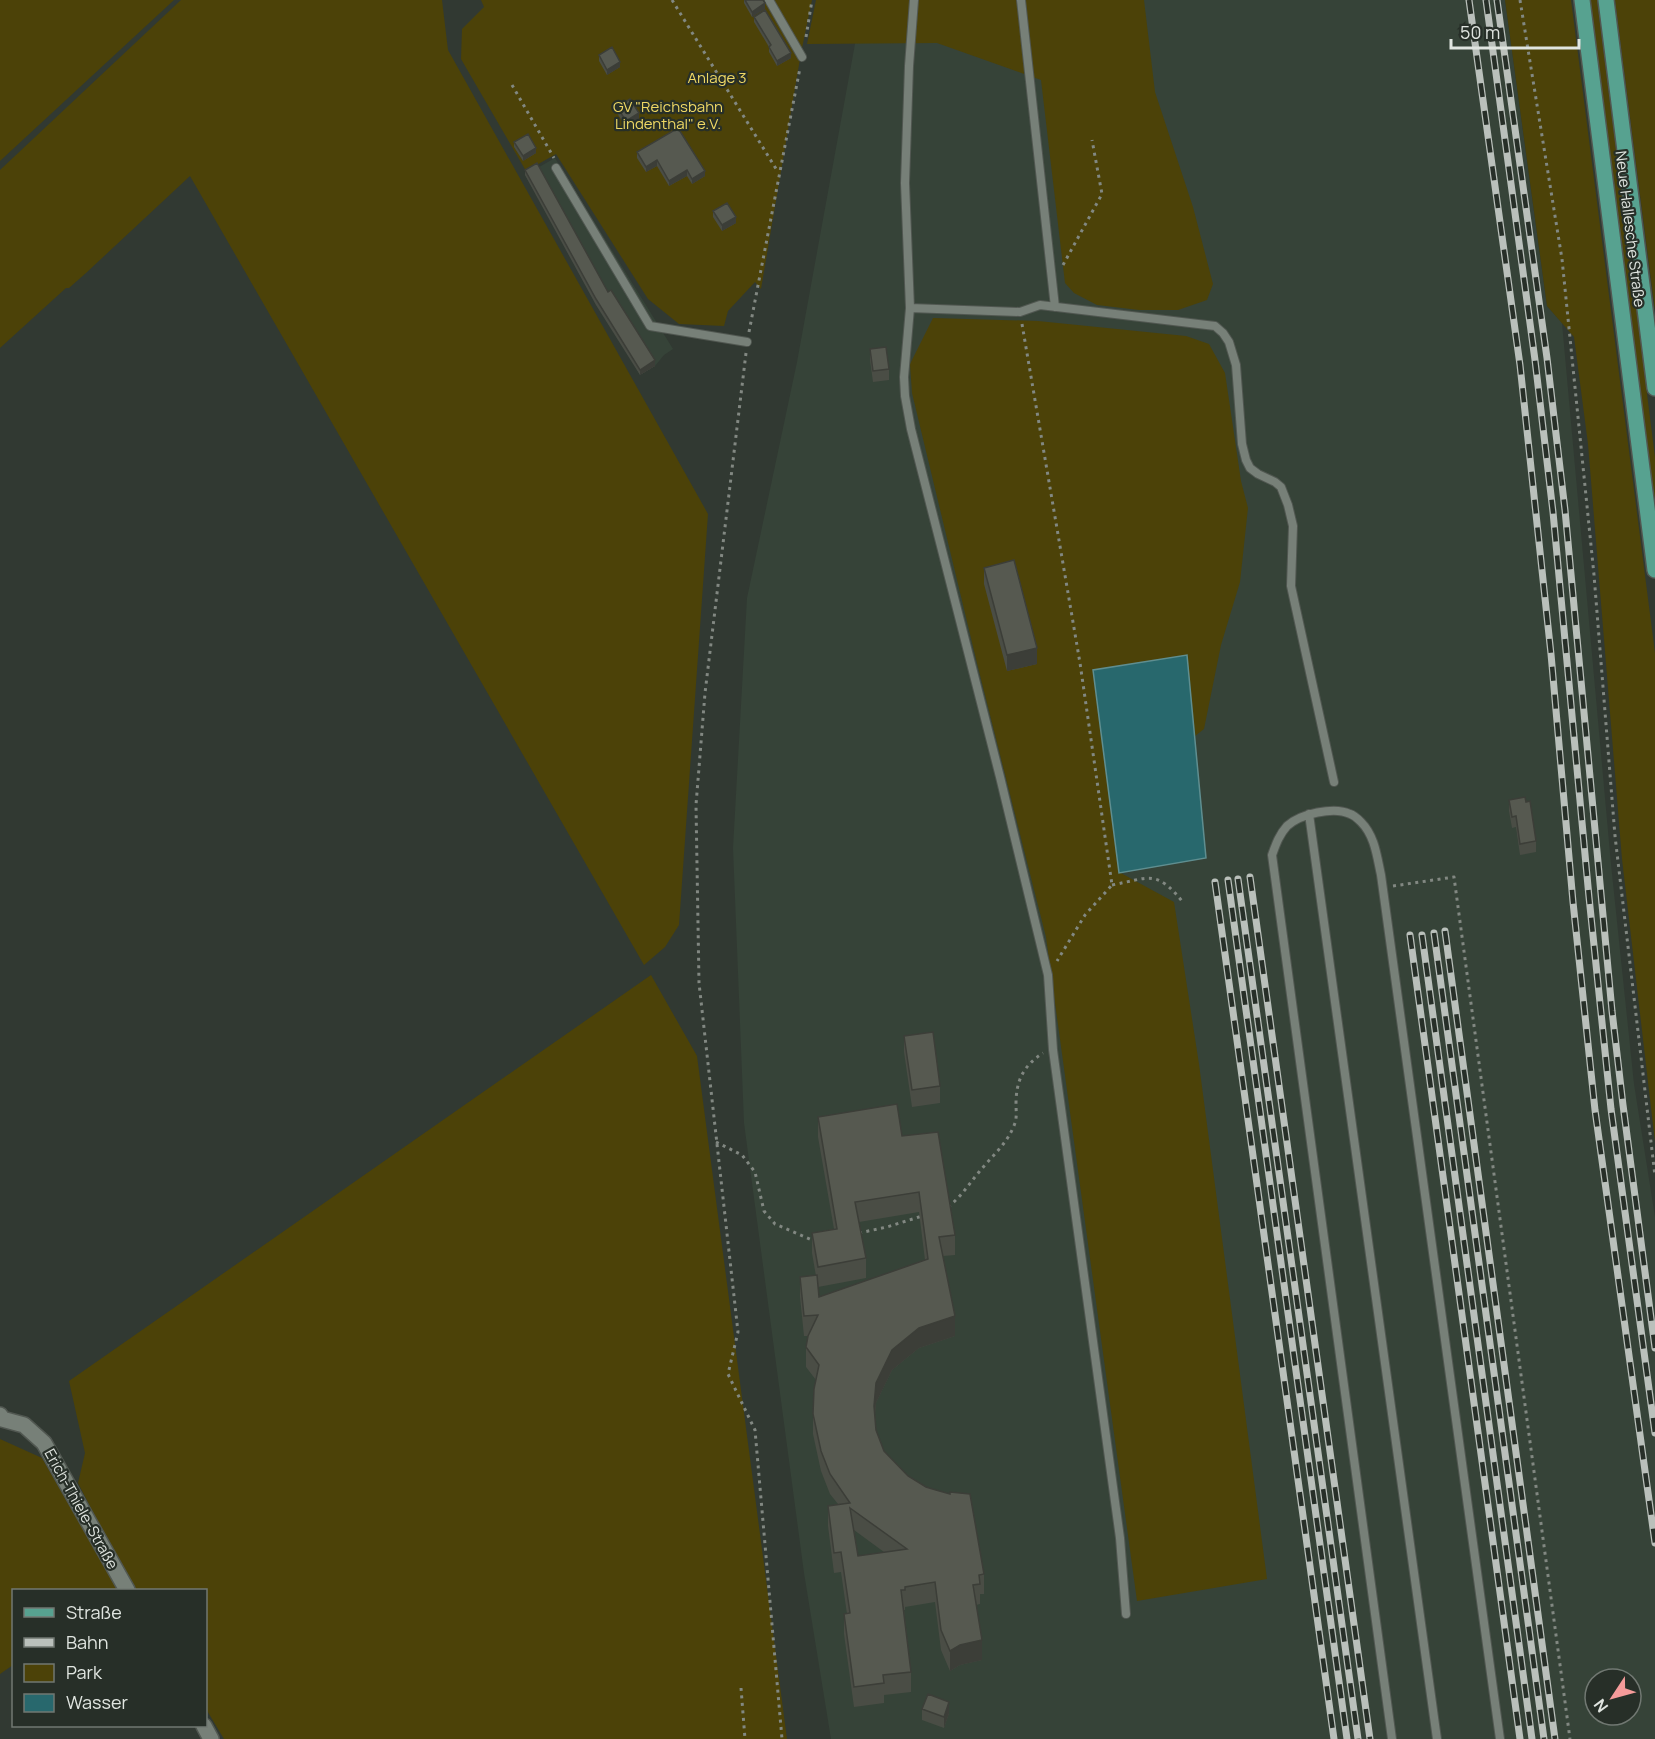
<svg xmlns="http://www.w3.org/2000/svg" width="1655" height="1739" font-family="Manrope,sans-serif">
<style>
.built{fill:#364338;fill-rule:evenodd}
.green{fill:#4c4208}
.water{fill:#28686d;stroke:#5f8e90;stroke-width:1.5}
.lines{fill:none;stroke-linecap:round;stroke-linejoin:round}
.service-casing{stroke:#515751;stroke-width:10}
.minor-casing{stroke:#515751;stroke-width:18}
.primary-casing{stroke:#515751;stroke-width:18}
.path{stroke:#828882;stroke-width:3;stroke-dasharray:3 4.5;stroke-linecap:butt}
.service{stroke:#778078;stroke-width:8}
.minor{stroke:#778078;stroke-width:15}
.primary{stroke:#57a290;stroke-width:15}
.rail-casing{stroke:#bac0bb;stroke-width:7}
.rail{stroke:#272f28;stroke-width:4.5;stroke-dasharray:14;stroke-linecap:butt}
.wall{fill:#4a4d45;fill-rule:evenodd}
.shaded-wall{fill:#3c3e38}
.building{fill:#565950;stroke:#3c3e38;stroke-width:1.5;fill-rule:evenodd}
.labels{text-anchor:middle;stroke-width:4.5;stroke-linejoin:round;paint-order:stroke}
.park-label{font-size:15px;fill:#efd864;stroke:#272f28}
.street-label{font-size:15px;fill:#e0e5e0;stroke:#272f28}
</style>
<rect width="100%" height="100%" fill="#313932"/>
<path class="built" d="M863,0H1505L1547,306L1562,323L1611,864L1634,1084L1655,1217V1739H831L804,1573L744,1123L733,848L747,598L797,362ZM1595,1679H1631V1715H1595Z
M555,158L673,349L664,355L655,366L640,375L525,175Z"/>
<path class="green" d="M0,0H174L0,161Z
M181,0H442L448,50L708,514L679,925L665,947L644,965L190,176L86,273L69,288H66L0,348V170Z
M481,0H812L801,53L761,289L755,282L728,311L724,326L679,324L648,299L556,154L526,171L461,59L462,29L484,7Z
M816,0H1144L1155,92L1193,207L1213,284L1207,300L1178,310H1139L1097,305L1074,293L1065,283L1041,80L937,43L807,44Z
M1505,0H1571L1655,653V1142L1622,859L1588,444L1574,337L1547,306Z
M1590,0H1597L1655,457V503Z
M1615,0H1655V311Z
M933,318L1038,321L1186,336L1209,344L1225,373L1241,481L1248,508L1240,582L1221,645L1204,729L1195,736L1187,655L1119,872L1174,902L1199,1064L1267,1579L1137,1601L1046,937L978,667L912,393L910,364Z
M651,975L697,1056L787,1739H224L206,1709V1590H133L78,1483L85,1453L69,1381Z
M0,1439L42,1458L118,1590H14L13,1665L0,1674Z"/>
<path class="water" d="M1187,655L1206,858L1119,873L1093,670Z"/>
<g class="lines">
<defs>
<path id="service" d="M769,0L802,57
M914,0L909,66L905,183L910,308L904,377L905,396L911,429L1000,777L1048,975L1053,1050L1120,1538L1126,1614
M1021,0L1055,307
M556,168L650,326L747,342
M910,308L1020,312L1040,305L1215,326L1223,333L1229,342L1236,365L1242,444L1246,460L1250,468L1258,474L1275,482L1281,487L1288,505L1293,526L1291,586L1334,782
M1309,814L1437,1739
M1392,1739L1272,855C1276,844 1279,835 1287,826C1300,814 1334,806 1350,814C1354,815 1359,820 1361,822C1375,836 1377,857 1381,875L1500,1739"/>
<path id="minor" d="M0,1415L2,1419L24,1425L44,1443L127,1590
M204,1726L211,1739"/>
<path id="primary" d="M1582,0L1655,570
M1606,0L1655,388"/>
</defs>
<use href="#service" class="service-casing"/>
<use href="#minor" class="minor-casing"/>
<use href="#primary" class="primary-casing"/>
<path class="path" d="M672,0L778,172
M1520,0L1562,259L1594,575L1615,836L1655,1176
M806,37L812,0
M512,85L554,158
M1063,265L1102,194L1092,140
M1022,324L1080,663L1112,885L1085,915L1057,961
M749,332L800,68
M746,353L705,693L696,805L699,983L738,1332L728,1374L755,1430L782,1739
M1112,885C1149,878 1156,869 1182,901
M1393,886L1454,877L1570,1739
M716,1142L742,1155L755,1172L764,1211L775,1224L814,1241
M948,1207C961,1197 969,1184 979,1172C992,1156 1008,1143 1015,1123C1017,1117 1016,1110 1016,1104C1016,1081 1023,1066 1043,1053
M859,1233L887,1227L922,1216
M741,1688L745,1739"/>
<use href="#service" class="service"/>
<use href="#minor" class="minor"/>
<use href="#primary" class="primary"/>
<defs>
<path id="rail" d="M1469,0L1520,365L1551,654L1573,902L1595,1110L1655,1543
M1486,0L1535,360L1553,512L1589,897L1611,1109L1655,1433
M1497,0L1547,358L1565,510L1612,1011L1623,1105L1655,1348
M1250,877L1370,1739
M1238,879L1358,1739
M1228,880L1347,1739
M1215,882L1334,1739
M1445,931L1555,1739
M1434,933L1544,1739
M1410,935L1520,1739
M1422,935L1532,1739"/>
</defs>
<use href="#rail" class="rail-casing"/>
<use href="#rail" class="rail"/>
</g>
<path class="wall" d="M744,0H763L765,9L752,17L744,3Z
M754,17L791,58L777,66L769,52V47L754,22Z
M599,55L620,67L607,75L599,61Z
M617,107L639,119L626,127L617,113Z
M514,142L536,153L523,161L514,147Z
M637,152L705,176L692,184L687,176L669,186L657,166L646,172L637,158Z
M525,170L608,292L655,366L640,375L596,305L525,175Z
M713,211L736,223L722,231L713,217Z
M870,349L889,369V380L873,382L870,360Z
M984,568L1037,664L1007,671L984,584Z
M1509,800L1536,841V852L1520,855L1516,827L1512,828L1509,811Z
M904,1036L940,1086V1103L912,1107L904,1052Z
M818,1117L902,1136L955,1235V1255L943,1256L955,1336L919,1348L892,1370L876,1403L875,1415L876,1430L884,1451L984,1574V1594H980V1604L976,1605L982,1660L960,1665L950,1671L941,1650L935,1602L905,1607V1610H904L911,1672V1692L884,1695V1703L854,1707L844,1634V1614H847L841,1572L834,1573L828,1526V1506L838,1504L830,1494L821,1471L813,1434V1414L816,1380L806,1367V1347L808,1336H804L800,1297V1277L816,1276L812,1253V1233L834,1229L818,1137ZM919,1212L925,1260L819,1297L818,1287L866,1278V1258L859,1222ZM854,1530L884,1552L858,1556Z
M922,1709L949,1713L944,1728L922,1720Z"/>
<path class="shaded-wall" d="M765,3V9L752,17V12Z
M791,53V58L777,66V61Z
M620,62V67L607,75V70Z
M639,113V119L626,127V121Z
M536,148V153L523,161V156Z
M657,160V166L646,172V167Z
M687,170V176L669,186V181Z
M705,171V176L692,184V179Z
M736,217V223L722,231V225Z
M655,360V366L640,375V370Z
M1037,648V664L1007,671V655Z
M955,1316V1336L919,1348L892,1370L876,1403L874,1426V1406L876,1383L892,1350L919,1328Z
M982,1640V1660L960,1665L950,1671V1651L960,1645Z
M949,1702V1713L944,1728V1717Z"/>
<path class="building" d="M745,0H763L765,3L752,12Z
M765,10L791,53L777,61L769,47L771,45L754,17Z
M612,47L620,62L607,70L599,55Z
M630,99L639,113L626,121L617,107Z
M678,128L705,171L692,179L687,170L669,181L657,160L646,167L637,152Z
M528,134L536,148L523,156L514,142Z
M537,163L608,292L611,290L655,360L640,370L596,299L525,170Z
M727,203L736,217L722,225L713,211Z
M886,347L889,369L873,371L870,349Z
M1014,560L1037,648L1007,655L984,568Z
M1525,797L1526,802L1530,801L1536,841L1520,844L1516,816L1512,817L1509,800Z
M933,1032L940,1086L912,1090L904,1036Z
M897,1104L902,1136L938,1132L955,1235L939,1237L955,1316L919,1328L892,1350L876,1383L874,1406L876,1430L884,1451L908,1476L926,1487L936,1490L950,1494V1492L970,1494L984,1574L979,1575L980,1584L973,1585L982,1640L960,1645L950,1651L941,1630L935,1582L905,1587V1590H901L911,1672L883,1675L884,1683L854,1687L844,1614L850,1613L841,1552L834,1553L828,1506L850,1503L830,1474L821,1451L813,1414L814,1389L819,1365L806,1347L808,1336L818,1315L804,1316L800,1277L817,1275L819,1297L928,1259L919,1192L855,1202L866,1258L818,1267L812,1233L837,1229L818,1117ZM850,1508L907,1549L858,1556Z
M928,1694L949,1702L944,1717L922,1709Z"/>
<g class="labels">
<g class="park-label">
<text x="717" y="83">Anlage 3</text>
<text x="668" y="112">GV "Reichsbahn<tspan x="668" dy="17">Lindenthal" e.V.</tspan></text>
</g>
<g class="street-label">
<text transform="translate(1630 229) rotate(83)" y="5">Neue Hallesche Straße</text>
<text transform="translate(81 1509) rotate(61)" y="5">Erich-Thiele-Straße</text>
</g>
</g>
<rect x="12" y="1589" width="195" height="138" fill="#272f28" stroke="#717872" stroke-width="1.5"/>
<rect x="24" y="1608" width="30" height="9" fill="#57a290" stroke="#717872" stroke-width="1.5"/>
<text x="66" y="1619" font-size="18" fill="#e0e5e0">Straße</text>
<rect x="24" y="1638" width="30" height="9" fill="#bac0bb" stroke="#717872" stroke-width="1.5"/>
<text x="66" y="1649" font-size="18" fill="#e0e5e0">Bahn</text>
<rect x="24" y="1664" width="30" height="18" fill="#4c4208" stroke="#717872" stroke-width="1.5"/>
<text x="66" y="1679" font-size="18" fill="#e0e5e0">Park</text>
<rect x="24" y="1694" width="30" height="18" fill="#28686d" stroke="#717872" stroke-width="1.5"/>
<text x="66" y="1709" font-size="18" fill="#e0e5e0">Wasser</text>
<g transform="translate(1613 1697) rotate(234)"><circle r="28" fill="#272f28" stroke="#717872" stroke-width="1.5"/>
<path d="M0-4.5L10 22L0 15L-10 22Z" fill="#f59b9a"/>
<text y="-9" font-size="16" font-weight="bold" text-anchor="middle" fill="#e0e5e0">N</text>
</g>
<path d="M1451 39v9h128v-9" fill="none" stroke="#e0e5e0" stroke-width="3"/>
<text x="1460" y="39" font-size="18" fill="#e0e5e0" stroke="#272f28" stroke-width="4.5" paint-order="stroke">50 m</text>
</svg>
